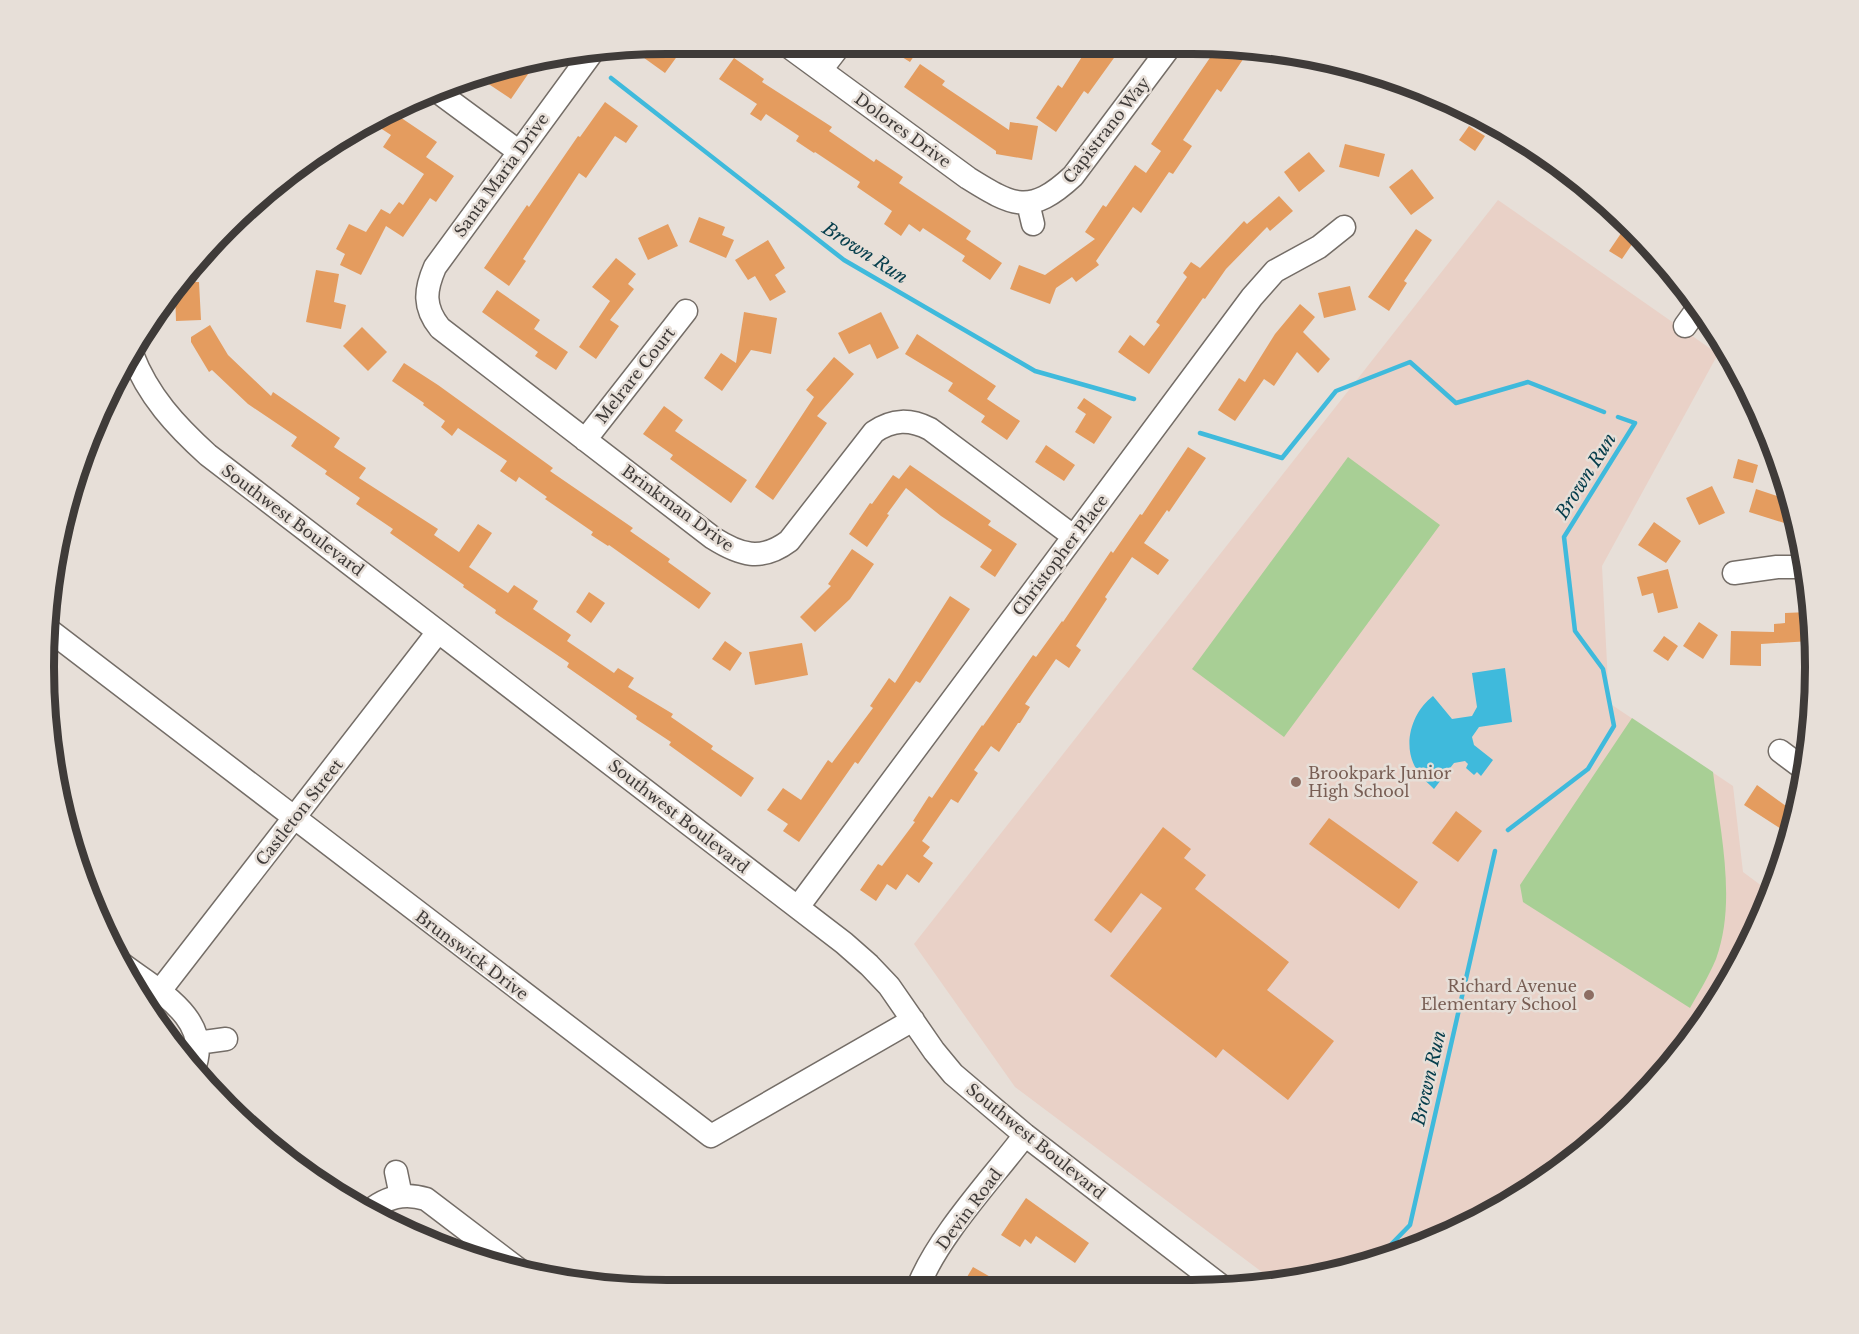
<svg xmlns="http://www.w3.org/2000/svg" width="1859" height="1334" font-family="'Libre Baskerville',serif">
<style>
.education{fill:#e9d1c7}
.green{fill:#a8cf95}
.water{fill:#3fbadc}
.lines{fill:none;stroke-linecap:round;stroke-linejoin:round}
.stream{stroke:#3fbadc;stroke-width:4.5}
.building{fill:#e49c5f}
.minor-casing{stroke:#746d67;stroke-width:25}
.minor{stroke:#fff;stroke-width:22}
.education-dot{fill:#8d6e63;stroke:#e7dfd8;stroke-width:2}
.labels{text-anchor:middle;stroke-width:5;stroke-linejoin:round;paint-order:stroke}
.street-label{font-size:16px;fill:#3f3b39;stroke:#e7dfd8}
.education-label{font-size:16px;fill:#785e54;stroke:#e7dfd8;text-anchor:start}
.water-label{font-size:18px;font-style:italic;fill:#053d4b;stroke:#e7dfd8}
.rim{fill:none;stroke:#3f3b39;stroke-width:8}
</style>
<rect width="100%" height="100%" fill="#e7dfd8"/>
<path class="education" d="M1498,200L1718,354L1602,566L1609,703L1733,786L1743,872L1770,892L1751,943L1686,1047L1603,1136L1467,1226L1409,1248L1395,1239L1381,1259L1354,1269L1278,1284L1015,1087L914,944Z"/>
<path class="green" d="M1348,457L1440,525L1284,737L1192,669Z
M1632,718L1713,772C1720,831 1737,902 1716,959C1709,976 1699,992 1690,1008L1523,902L1520,885Z"/>
<path class="water" d="M1505,668L1512,722L1479,727L1472,737L1474,745L1493,760L1481,776L1477,772L1474,775L1466,768L1468,764L1465,761L1454,763L1434,789C1429,784 1422,778 1418,772C1401,747 1411,713 1433,696L1452,719L1472,716L1477,707L1472,673Z"/>
<g class="lines">
<path class="stream" d="M611,78L844,260L1035,371L1134,399
M1200,433L1282,458L1336,391L1410,362L1456,403L1528,382L1604,412
M1508,830L1588,769L1614,726L1603,669L1575,631L1564,537L1635,423L1618,417
M1374,1262L1410,1225L1495,851"/>
</g>
<path class="building" d="M667,44H686L665,73L640,55L647,46Z
M881,44H922L910,62Z
M1092,44H1124L1088,94L1084,91L1056,132L1036,118L1058,85L1062,88L1085,52L1088,54L1094,45Z
M1218,46L1250,49L1221,92L1217,89L1183,140L1192,146L1173,174L1169,172L1141,213L1133,207L1096,261L1099,265L1076,282L1072,277L1056,288L1050,304L1010,289L1019,265L1045,275L1095,239L1085,232L1103,205L1106,207L1135,165L1146,173L1161,151L1151,144Z
M734,58L764,79L762,82L832,127L829,131L874,162L876,159L903,177L899,183L971,231L966,239L1002,263L990,280L962,261L965,256L923,228L920,232L909,224L901,236L884,224L892,211L857,187L860,182L815,152L814,153L796,141L799,136L766,114L761,121L750,114L757,104L719,79Z
M537,61L511,99L475,75L505,65Z
M920,64L945,81L942,85L1009,130L1010,122L1038,126L1032,160L996,154V151L904,87Z
M605,102L638,126L626,143L615,136L586,178L579,173L523,259L526,261L509,286L484,268L527,205L529,207L578,136L580,137Z
M391,111L437,142L426,157L454,176L436,202L430,198L403,237L386,226L361,275L340,265L345,254L336,249L349,224L366,232L381,209L390,214L399,202L403,205L424,174L383,147L391,135L371,122Z
M1469,126L1485,136L1475,151L1459,140Z
M1345,144L1385,154L1379,177L1339,167Z
M1309,152L1325,171L1299,192L1284,172Z
M1412,169L1434,198L1411,215L1389,187Z
M1279,196L1293,211L1270,231L1267,227L1226,269L1205,299L1203,298L1149,374L1118,352L1130,335L1144,346L1160,325L1156,322L1187,277L1183,273L1191,262L1200,268L1244,221L1247,224Z
M699,217L725,227L722,235L734,240L726,258L689,242Z
M1628,223L1639,234L1622,259L1609,251Z
M668,224L678,246L648,260L638,238Z
M1416,229L1432,240L1404,281L1407,283L1389,311L1368,297Z
M768,240L785,268L775,275L786,292L770,301L755,276L748,280L735,260Z
M616,258L636,274L628,284L634,289L610,320L619,326L596,359L579,347L610,301L592,287Z
M196,259L193,282H199L201,320L176,321L175,291Z
M316,270L339,274L334,302L346,305L341,329L306,322Z
M1350,286L1356,310L1324,318L1318,293Z
M497,290L540,320L534,329L568,352L556,370L535,356L538,352L482,312Z
M1300,304L1315,317L1303,332L1330,359L1318,373L1297,352L1274,386L1264,379L1235,421L1218,410L1239,378L1245,382L1275,334Z
M744,312L777,318L771,354L751,350L722,391L704,378L721,353L736,363Z
M881,312L899,348L877,359L870,344L849,354L838,333Z
M210,325L228,355L271,396L273,392L340,438L334,447L366,468L359,478L438,529L434,535L459,552L478,524L492,533L469,567L508,593L514,585L538,601L533,609L571,635L567,641L614,673L618,668L634,678L628,687L673,714L671,717L713,746L711,749L754,778L741,797L669,745L671,742L636,719L637,716L567,667L569,663L495,613L496,610L463,587L464,585L390,533L393,529L356,504L360,498L325,474L327,471L291,446L297,437L248,404L212,370L209,372L191,342V337Z
M362,327L387,352L368,371L343,346Z
M917,334L996,386L987,399L1020,421L1007,440L981,422L985,416L948,391L953,383L905,354Z
M834,357L854,374L817,416L827,423L773,500L755,487L814,397L806,390Z
M404,363L438,385L553,468L550,471L633,528L630,531L670,559L668,562L711,593L699,609L609,545L608,546L591,535L593,532L545,499L547,497L519,477L516,482L500,471L507,461L458,428L452,436L441,427L445,421L423,405L424,403L392,381Z
M1084,398L1112,417L1094,444L1075,432L1086,414L1077,408Z
M664,406L683,420L675,431L747,480L731,503L670,459L673,455L643,434Z
M1046,445L1075,465L1064,481L1035,462Z
M1188,447L1206,458L1169,512L1167,510L1144,543L1169,560L1158,575L1132,557L1105,597L1107,599L1076,646L1081,650L1069,668L1056,659L1025,704L1030,707L1020,723H1018L999,752L991,746L974,770L978,773L958,803L951,799L922,841L930,847L923,856L933,863L919,883L907,874L896,890L887,884L876,901L860,890L878,864L882,866L915,822L913,821L929,796L932,798L982,725L983,726L1033,655L1036,657L1062,621L1063,622L1111,551L1113,553L1140,514L1142,515Z
M1738,459L1758,465L1753,483L1733,478Z
M910,465L991,521L988,525L1017,544L995,577L980,567L992,550L941,516L906,488L887,514L889,515L867,547L849,534L870,503L872,504L893,475L899,479Z
M1712,486L1725,513L1699,525L1686,498Z
M1756,489L1780,497L1779,501L1791,502L1797,527L1749,512Z
M1654,522L1681,541L1666,563L1638,545Z
M852,549L874,564L850,599L815,632L800,617L831,586L828,584Z
M1668,569L1678,608L1658,613L1653,593L1642,596L1637,577Z
M589,592L605,603L591,623L576,612Z
M950,596L970,609L920,683L916,681L858,764L855,762L799,842L783,831L788,824L767,810L783,788L801,800L828,760L832,763L873,708L870,706L889,678L895,683Z
M1809,612L1811,641L1761,644V666L1730,665L1731,631L1774,632V624L1785,623V613Z
M1699,622L1718,635L1703,659L1683,646Z
M1664,636L1678,646L1668,661L1653,651Z
M725,641L742,653L730,671L712,659Z
M802,643L808,675L755,685L749,652Z
M1757,785L1797,814L1792,836L1744,805Z
M1456,811L1482,831L1458,862L1432,843Z
M1329,818L1418,882L1399,909L1309,844Z
M1163,827L1191,849L1184,858L1206,875L1195,889L1289,962L1267,990L1334,1041L1288,1100L1223,1049L1216,1058L1110,976L1162,908L1141,893L1111,933L1094,920Z
M1026,1198L1089,1243L1075,1263L1036,1236L1031,1244L1025,1239L1020,1247L1001,1235Z
M973,1267L1008,1287H961Z"/>
<g class="lines">
<defs>
<path id="minor" d="M785,44L968,178C1013,206 1030,216 1073,176L1172,44
M591,54L435,267C425,290 423,307 440,328L713,538C740,555 761,562 789,541L874,432C893,419 910,419 930,429L1073,536
M821,70L841,44
M434,89L518,151
M1028,203L1033,224
M1685,326L1698,308
M132,354C148,396 176,426 208,455L844,943L869,965L889,986L934,1051L953,1074L1025,1135L1220,1285
M585,440L686,311
M1734,573L1777,567H1806
M49,630L711,1136L913,1020
M1780,751L1804,769
M798,907L1252,297L1275,271L1319,247L1344,227
M122,964C156,990 215,1019 193,1071
M159,992L438,632
M197,1043L226,1039
M396,1172L401,1196
M368,1212C386,1197 404,1192 426,1199L522,1272
M918,1287C938,1236 991,1180 1025,1135"/>
</defs>
<use href="#minor" class="minor-casing"/>
<use href="#minor" class="minor"/>
</g>
<g class="education-dot">
<circle cx="1296" cy="782" r="6"/>
<circle cx="1589" cy="995" r="6"/>
</g>
<g class="labels">
<g class="street-label">
<text transform="translate(903 130) rotate(36)" y="6">Dolores Drive</text>
<text transform="translate(1106 130) rotate(-52)" y="6">Capistrano Way</text>
<text transform="translate(501 175) rotate(-54)" y="6">Santa Maria Drive</text>
<text transform="translate(635 375) rotate(-52)" y="6">Melrare Court</text>
<text transform="translate(678 508) rotate(36)" y="6">Brinkman Drive</text>
<text transform="translate(293 520) rotate(37)" y="6">Southwest Boulevard</text>
<text transform="translate(1060 555) rotate(-53)" y="6">Christopher Place</text>
<text transform="translate(299 812) rotate(-52)" y="6">Castleton Street</text>
<text transform="translate(679 816) rotate(38)" y="6">Southwest Boulevard</text>
<text transform="translate(472 955) rotate(37)" y="6">Brunswick Drive</text>
<text transform="translate(1036 1141) rotate(39)" y="6">Southwest Boulevard</text>
<text transform="translate(969 1209) rotate(-53)" y="6">Devin Road</text>
</g>
<g class="education-label">
<text x="1308" y="779">Brookpark Junior<tspan x="1308" dy="18">High School</tspan></text>
<text x="1577" y="992" text-anchor="end">Richard Avenue<tspan x="1577" dy="18">Elementary School</tspan></text>
</g>
<g class="water-label">
<text transform="translate(865 253) rotate(33)" y="6">Brown Run</text>
<text transform="translate(1586 476) rotate(-58)" y="6">Brown Run</text>
<text transform="translate(1429 1078) rotate(-77)" y="6">Brown Run</text>
</g>
</g>
<path d="M0 0H1859V1334H0ZM667 54H1192A613 613 0 0 1 1805 667V667A613 613 0 0 1 1192 1280H667A613 613 0 0 1 54 667V667A613 613 0 0 1 667 54Z" fill="#e7dfd8" fill-rule="evenodd"/>
<path class="rim" d="M667 54H1192A613 613 0 0 1 1805 667V667A613 613 0 0 1 1192 1280H667A613 613 0 0 1 54 667V667A613 613 0 0 1 667 54Z"/>
</svg>
